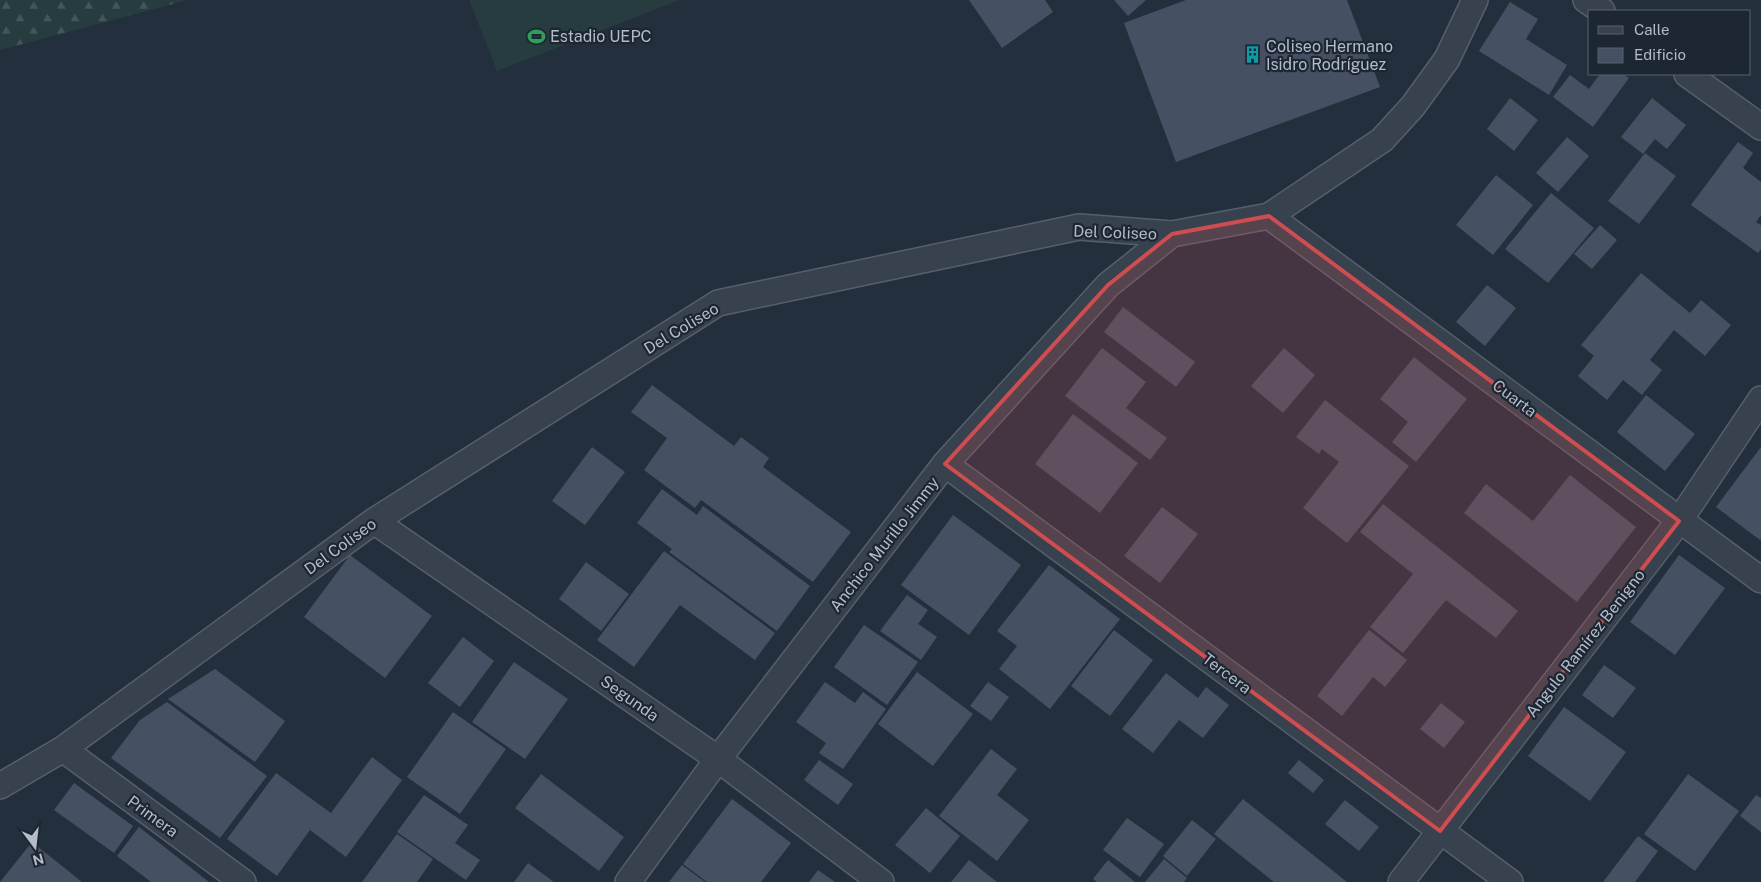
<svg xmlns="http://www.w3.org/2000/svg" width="1761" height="882" font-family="'Public Sans',sans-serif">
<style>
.forest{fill:url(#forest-firs)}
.pitch{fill:#263c3f}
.building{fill:#455162}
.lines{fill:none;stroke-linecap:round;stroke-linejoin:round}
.street-casing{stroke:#565f6c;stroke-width:28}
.street{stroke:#38414e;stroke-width:25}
.marked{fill:#ce4d50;fill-opacity:0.2;stroke:#ce4d50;stroke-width:4;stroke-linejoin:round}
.labels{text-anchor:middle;stroke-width:4.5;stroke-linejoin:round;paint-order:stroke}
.poi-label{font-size:16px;fill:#b4bcc9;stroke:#1d2633;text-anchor:start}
.street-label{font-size:16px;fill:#b4bcc9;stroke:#1d2633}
</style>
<defs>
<pattern id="forest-firs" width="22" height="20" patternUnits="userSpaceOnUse" patternTransform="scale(1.25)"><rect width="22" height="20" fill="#263c3f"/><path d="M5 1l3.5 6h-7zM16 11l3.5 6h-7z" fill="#435659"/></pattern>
</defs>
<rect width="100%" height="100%" fill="#242f3e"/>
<path class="forest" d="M0,0H188L0,50Z"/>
<path class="pitch" d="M469,0H680L497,71Z"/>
<path class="building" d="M969,0H1045L1053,12L1002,48Z
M1114,0H1146L1128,16Z
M1186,0H1347L1380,87L1176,162L1124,23Z
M1510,2L1538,19L1526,39L1567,65L1549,95L1479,51Z
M1600,74H1623L1629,78L1593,127L1553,97L1570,75L1589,89Z
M1510,98L1538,120L1514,151L1487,129Z
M1652,98L1686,125L1667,149L1655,139L1643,154L1621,137Z
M1567,137L1589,156L1558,192L1536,173Z
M1738,142L1753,153L1743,168L1761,182V215L1756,222L1761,225V249L1758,253L1691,205Z
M1645,153L1676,176L1639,224L1608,201Z
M1496,175L1533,205L1493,255L1456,225Z
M1551,193L1594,228L1548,283L1505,249Z
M1600,225L1617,240L1592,269L1574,254Z
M1641,273L1690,313L1701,300L1731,325L1705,356L1674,330L1650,360L1662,370L1642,395L1623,380L1607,400L1578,376L1594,356L1581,345Z
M1487,285L1516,308L1485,346L1456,322Z
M1123,307L1195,362L1176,387L1104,332Z
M1102,348L1146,382L1126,408L1167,438L1150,460L1065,396Z
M1284,348L1315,375L1283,413L1251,386Z
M1414,357L1467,399L1416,462L1392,442L1408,422L1380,399Z
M652,385L734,446L741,437L769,458L763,467L851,532L813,582L701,500L695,508L644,470L667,438L631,412Z
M1646,395L1695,434L1665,471L1617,432Z
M1325,400L1409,466L1347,543L1303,508L1339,462L1322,449L1319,454L1296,437Z
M1073,414L1138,463L1100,513L1035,464Z
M592,447L625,472L585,525L552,501Z
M1761,447V539L1760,540L1716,507Z
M1570,475L1636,527L1577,602L1464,513L1486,484L1533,521Z
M662,489L697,515L703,506L810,586L777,631L669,552L672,549L637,523Z
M1383,504L1518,611L1496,638L1446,600L1403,653L1370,627L1413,574L1360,532Z
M1162,507L1198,534L1160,583L1124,556Z
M953,515L1021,565L969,635L901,585Z
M664,551L775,633L755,660L680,605L634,667L597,640Z
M350,555L432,616L385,678L304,617Z
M1679,555L1725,588L1675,655L1630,622Z
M586,562L629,594L601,631L559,599Z
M1049,565L1120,619L1050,709L999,669L1017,646L997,631Z
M907,595L928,610L918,624L937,637L921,660L880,631Z
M864,625L918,662L887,705L834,667Z
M1114,630L1153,660L1110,716L1071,686Z
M1369,630L1407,660L1385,687L1373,677L1342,716L1317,696Z
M463,637L494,661L460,707L428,683Z
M514,662L568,699L525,759L472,722Z
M1604,665L1636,688L1613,718L1582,695Z
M215,669L285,721L255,762L168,699Z
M917,672L973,714L933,766L878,724Z
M1166,673L1198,698L1206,687L1229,705L1203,738L1179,720L1153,753L1122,729Z
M825,682L855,703L863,692L886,709L843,769L819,753L826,743L796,722Z
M988,682L1009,697L991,721L970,706Z
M167,702L267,776L220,838L111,758L140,720Z
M1441,703L1465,722L1444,748L1420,729Z
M1564,707L1626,752L1590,801L1528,756Z
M453,712L506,749L460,814L407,777Z
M991,749L1017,769L997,795L1029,820L997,861L939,816Z
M372,757L402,780L346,857L310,830L277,876L227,839L276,773L331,813Z
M819,760L853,784L838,805L804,780Z
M1299,760L1324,780L1313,793L1288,773Z
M541,774L624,837L599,871L515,808Z
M1688,774L1739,811L1695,871L1644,834Z
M74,783L133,826L114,853L54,810Z
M424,795L468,825L455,843L480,860L466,880L397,832Z
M1756,795L1761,798V832L1740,816Z
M732,799L791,843L761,882H707L683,864Z
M1243,799L1347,882H1274L1214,834Z
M1345,800L1379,827L1359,851L1325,824Z
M926,808L960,836L930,873L895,845Z
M1127,818L1164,844L1140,877L1103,850Z
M1192,820L1216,839L1187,876L1163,856Z
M139,827L209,882H151L117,856Z
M397,834L433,859L417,882H362Z
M1638,836L1658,851L1635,882H1603Z
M32,842L82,882H0Z
M1164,859L1187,878L1184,882H1145Z
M969,860L997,882H951Z
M1108,860L1135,882H1097L1093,879Z
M528,863L554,882H514Z
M682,865L705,882H669Z
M818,870L835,882H809Z"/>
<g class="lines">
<defs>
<path id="street" d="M1586,0L1602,11
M1687,74L1761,127
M1269,216L1761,580
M945,464L1510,882
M374,521L718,759L881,882
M63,749L243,882
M0,786L63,749L374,521L718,303L1079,227L1172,234L1269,216L1382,140L1413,106L1447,59L1475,0
M628,882L718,759L945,464L1108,285L1172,234
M1401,882L1679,521L1761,399"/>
</defs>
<use href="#street" class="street-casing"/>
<use href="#street" class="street"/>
</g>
<path class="marked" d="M1269,216L1679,521L1440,831L945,464L1108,285L1172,234Z"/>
<defs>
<symbol id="stadium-bare" viewBox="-9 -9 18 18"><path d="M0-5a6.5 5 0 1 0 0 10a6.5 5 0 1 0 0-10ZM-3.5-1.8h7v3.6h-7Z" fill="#2e9e5b" stroke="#1d2633" stroke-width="2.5" paint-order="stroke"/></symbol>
<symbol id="building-bare" viewBox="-9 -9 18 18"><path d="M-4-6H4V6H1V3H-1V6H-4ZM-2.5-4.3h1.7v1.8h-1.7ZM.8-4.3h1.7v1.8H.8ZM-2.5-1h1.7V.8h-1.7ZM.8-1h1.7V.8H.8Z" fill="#0f9aa8" stroke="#1d2633" stroke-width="2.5" paint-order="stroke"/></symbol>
</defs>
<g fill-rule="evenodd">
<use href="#stadium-bare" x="524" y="24" width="25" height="25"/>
<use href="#building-bare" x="1240" y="42" width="25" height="25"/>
</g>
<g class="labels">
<g class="poi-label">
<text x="550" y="42">Estadio UEPC</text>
<text x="1266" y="52">Coliseo Hermano<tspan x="1266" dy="18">Isidro Rodríguez</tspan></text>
</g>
<g class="street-label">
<text transform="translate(1115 232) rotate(2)" y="6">Del Coliseo</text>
<text transform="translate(681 328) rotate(-31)" y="6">Del Coliseo</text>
<text transform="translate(1515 398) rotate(37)" y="6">Cuarta</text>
<text transform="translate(884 544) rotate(-52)" y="6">Anchico Murillo Jimmy</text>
<text transform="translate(340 546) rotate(-36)" y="6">Del Coliseo</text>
<text transform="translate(1585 643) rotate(-52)" y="6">Angulo Ramírez Benigno</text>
<text transform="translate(1227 673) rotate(37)" y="6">Tercera</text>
<text transform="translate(630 698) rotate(35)" y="6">Segunda</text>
<text transform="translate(153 816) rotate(36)" y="6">Primera</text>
</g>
</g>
<rect x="1588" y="10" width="162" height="65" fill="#1d2633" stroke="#59626f"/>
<rect x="1598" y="26" width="25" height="8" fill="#38414e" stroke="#59626f"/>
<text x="1634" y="35" font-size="15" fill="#b4bcc9">Calle</text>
<rect x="1598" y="48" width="25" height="15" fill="#455162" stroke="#59626f"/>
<text x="1634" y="60" font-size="15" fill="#b4bcc9">Edificio</text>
<g transform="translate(35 847) rotate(165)" stroke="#1d2633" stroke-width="4" paint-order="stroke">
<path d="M0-4L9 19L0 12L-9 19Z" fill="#b4bcc9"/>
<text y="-8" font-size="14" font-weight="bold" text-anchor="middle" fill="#b4bcc9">N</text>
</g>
</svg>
